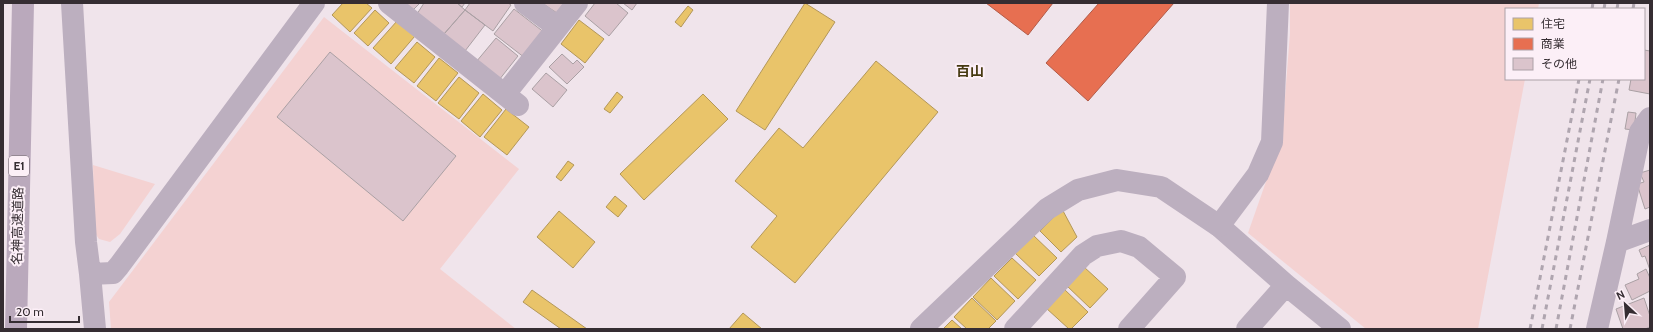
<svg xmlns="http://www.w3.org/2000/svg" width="1653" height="332" font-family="Cabin,'Noto Sans JP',sans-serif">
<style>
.green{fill:#f4d2d2}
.homes{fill:#e9c46a;stroke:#b39759}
.shops{fill:#e76f51;stroke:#b25b48}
.building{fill:#dbc4cc;stroke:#aaa0a4}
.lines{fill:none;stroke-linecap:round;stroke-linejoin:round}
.minor{stroke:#bcafbf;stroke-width:22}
.tertiary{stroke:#bcafbf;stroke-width:22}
.motorway{stroke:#baa9bc;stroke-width:22}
.rail{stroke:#afa5af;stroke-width:3;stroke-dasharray:5 5;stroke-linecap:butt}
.labels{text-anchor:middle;stroke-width:4;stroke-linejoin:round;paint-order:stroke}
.shield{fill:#fceff7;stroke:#71676d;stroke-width:1}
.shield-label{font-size:12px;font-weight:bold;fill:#352d32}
.street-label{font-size:13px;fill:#352d32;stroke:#fceff7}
.neighbourhood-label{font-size:14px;font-weight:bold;fill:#463a11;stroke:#fceff7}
</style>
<rect width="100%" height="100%" fill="#f0e4eb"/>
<path class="green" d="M1290,3H1539L1538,9H1506V79H1525L1478,329H1366L1248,233L1282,136L1290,33Z
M324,17L519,169L440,269L516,329H111L109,302Z
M93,165L155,184L120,234L110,242L99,239L95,233Z"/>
<path class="homes" d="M343,3H366L372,8L350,32L332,15Z
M805,3L835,22L765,130L736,111Z
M688,6L693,10L681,27L675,22Z
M375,10L389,23L368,46L354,33Z
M579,20L604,39L585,63L561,44Z
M397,21L415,36L391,64L373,48Z
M417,42L435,57L414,83L395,68Z
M439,58L458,73L436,101L417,86Z
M876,61L938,112L795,283L751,247L777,216L735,181L779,128L803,148Z
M459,77L479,93L459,119L438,103Z
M617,92L623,97L610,113L604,109Z
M483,94L502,110L480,137L461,121Z
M703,94L728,119L644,200L620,174Z
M506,109L529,127L507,155L484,137Z
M568,161L574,165L561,181L556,177Z
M615,196L627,206L618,217L606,207Z
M1062,209L1077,237L1061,252L1040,231Z
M559,211L595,242L573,268L537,237Z
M1033,235L1057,258L1039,276L1015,253Z
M1012,258L1036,280L1018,299L994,276Z
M1084,267L1108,289L1090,308L1066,285Z
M991,278L1015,301L997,320L973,297Z
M1064,289L1088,312L1071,329H1069L1046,308Z
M532,290L587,329H561L523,302Z
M972,298L996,321L988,329H967L954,317Z
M743,313L762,329H729Z
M952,320L962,329H943Z"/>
<path class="shops" d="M986,3H1053L1028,35Z
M1099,3H1174L1088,101L1046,63Z"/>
<path class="building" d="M404,3H420L412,11Z
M424,3H457L465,10L444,34L417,14Z
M457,3H465L462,7Z
M470,3H508L511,5L493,31L465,10Z
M542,3H564L557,13Z
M595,3H616L628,13L609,36L585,16Z
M623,3H637L632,10Z
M514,9L545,33L525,58L494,34Z
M465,10L485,25L465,51L444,34Z
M496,38L518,56L499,80L476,62Z
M1644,50L1650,51V94L1629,90L1631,79H1644Z
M330,52L456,156L403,221L277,117Z
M562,54L573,64L577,60L584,67L567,84L549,67Z
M546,73L567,90L553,107L532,89Z
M1628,112L1636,113L1634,130L1625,129Z
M1650,170V207L1645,209L1637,184L1644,182L1640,173Z
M1650,245V270L1645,256L1642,257L1639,250Z
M1646,269L1650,278V291L1632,300L1625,285L1639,279L1637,274Z
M1644,298L1650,316V327L1645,329H1623L1616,309Z"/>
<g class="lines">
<path class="minor" d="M72,3L86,242L90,274L95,329
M389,3L518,105
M525,3L557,27
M505,94L577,3
M1617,242L1650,230
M90,274L113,273L119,266L314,3
M921,329L1047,209L1078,190L1117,180L1161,187L1219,226L1286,285L1340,329
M1015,329L1083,255L1097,246L1121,241L1139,247L1175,277L1129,329
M1247,329L1286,285
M1597,329L1617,242L1640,132L1650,118"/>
<path class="tertiary" d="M1219,226L1258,174L1272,142L1278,3"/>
<path class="motorway" d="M16,329L23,3"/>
<path class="rail" d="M1592,9L1593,3
M1604,9L1605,3
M1617,9L1618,3
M1633,9L1634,3
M1530,329L1579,79
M1542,329L1590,79
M1556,329L1603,79
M1570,329L1619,79"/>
</g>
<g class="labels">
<rect class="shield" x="9" y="156" width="20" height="20" rx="3"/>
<g class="shield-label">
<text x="19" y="170">E1</text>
</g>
<g class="street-label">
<text transform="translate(17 226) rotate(-89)" y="5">名神高速道路</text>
</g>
<g class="neighbourhood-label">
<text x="970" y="76">百山</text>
</g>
</g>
<rect width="1653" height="332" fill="none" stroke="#352d32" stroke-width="8"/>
<rect x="1505" y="8" width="140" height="72" fill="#fceff7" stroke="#aca1a8"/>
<rect x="1513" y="18" width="20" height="12" fill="#e9c46a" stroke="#aca1a8"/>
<text x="1541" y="28" font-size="12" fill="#352d32">住宅</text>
<rect x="1513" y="38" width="20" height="12" fill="#e76f51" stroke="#aca1a8"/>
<text x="1541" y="48" font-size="12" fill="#352d32">商業</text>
<rect x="1513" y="58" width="20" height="12" fill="#dbc4cc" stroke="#aca1a8"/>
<text x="1541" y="68" font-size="12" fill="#352d32">その他</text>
<g transform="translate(1625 304) rotate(334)" stroke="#fceff7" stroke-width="3" paint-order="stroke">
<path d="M0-3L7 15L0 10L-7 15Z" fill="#352d32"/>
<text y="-6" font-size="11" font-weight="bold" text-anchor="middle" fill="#352d32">N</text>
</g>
<path d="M10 316v6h69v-6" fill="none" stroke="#352d32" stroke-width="2"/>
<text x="16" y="316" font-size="12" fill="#352d32" stroke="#fceff7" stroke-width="3" paint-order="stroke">20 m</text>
</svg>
